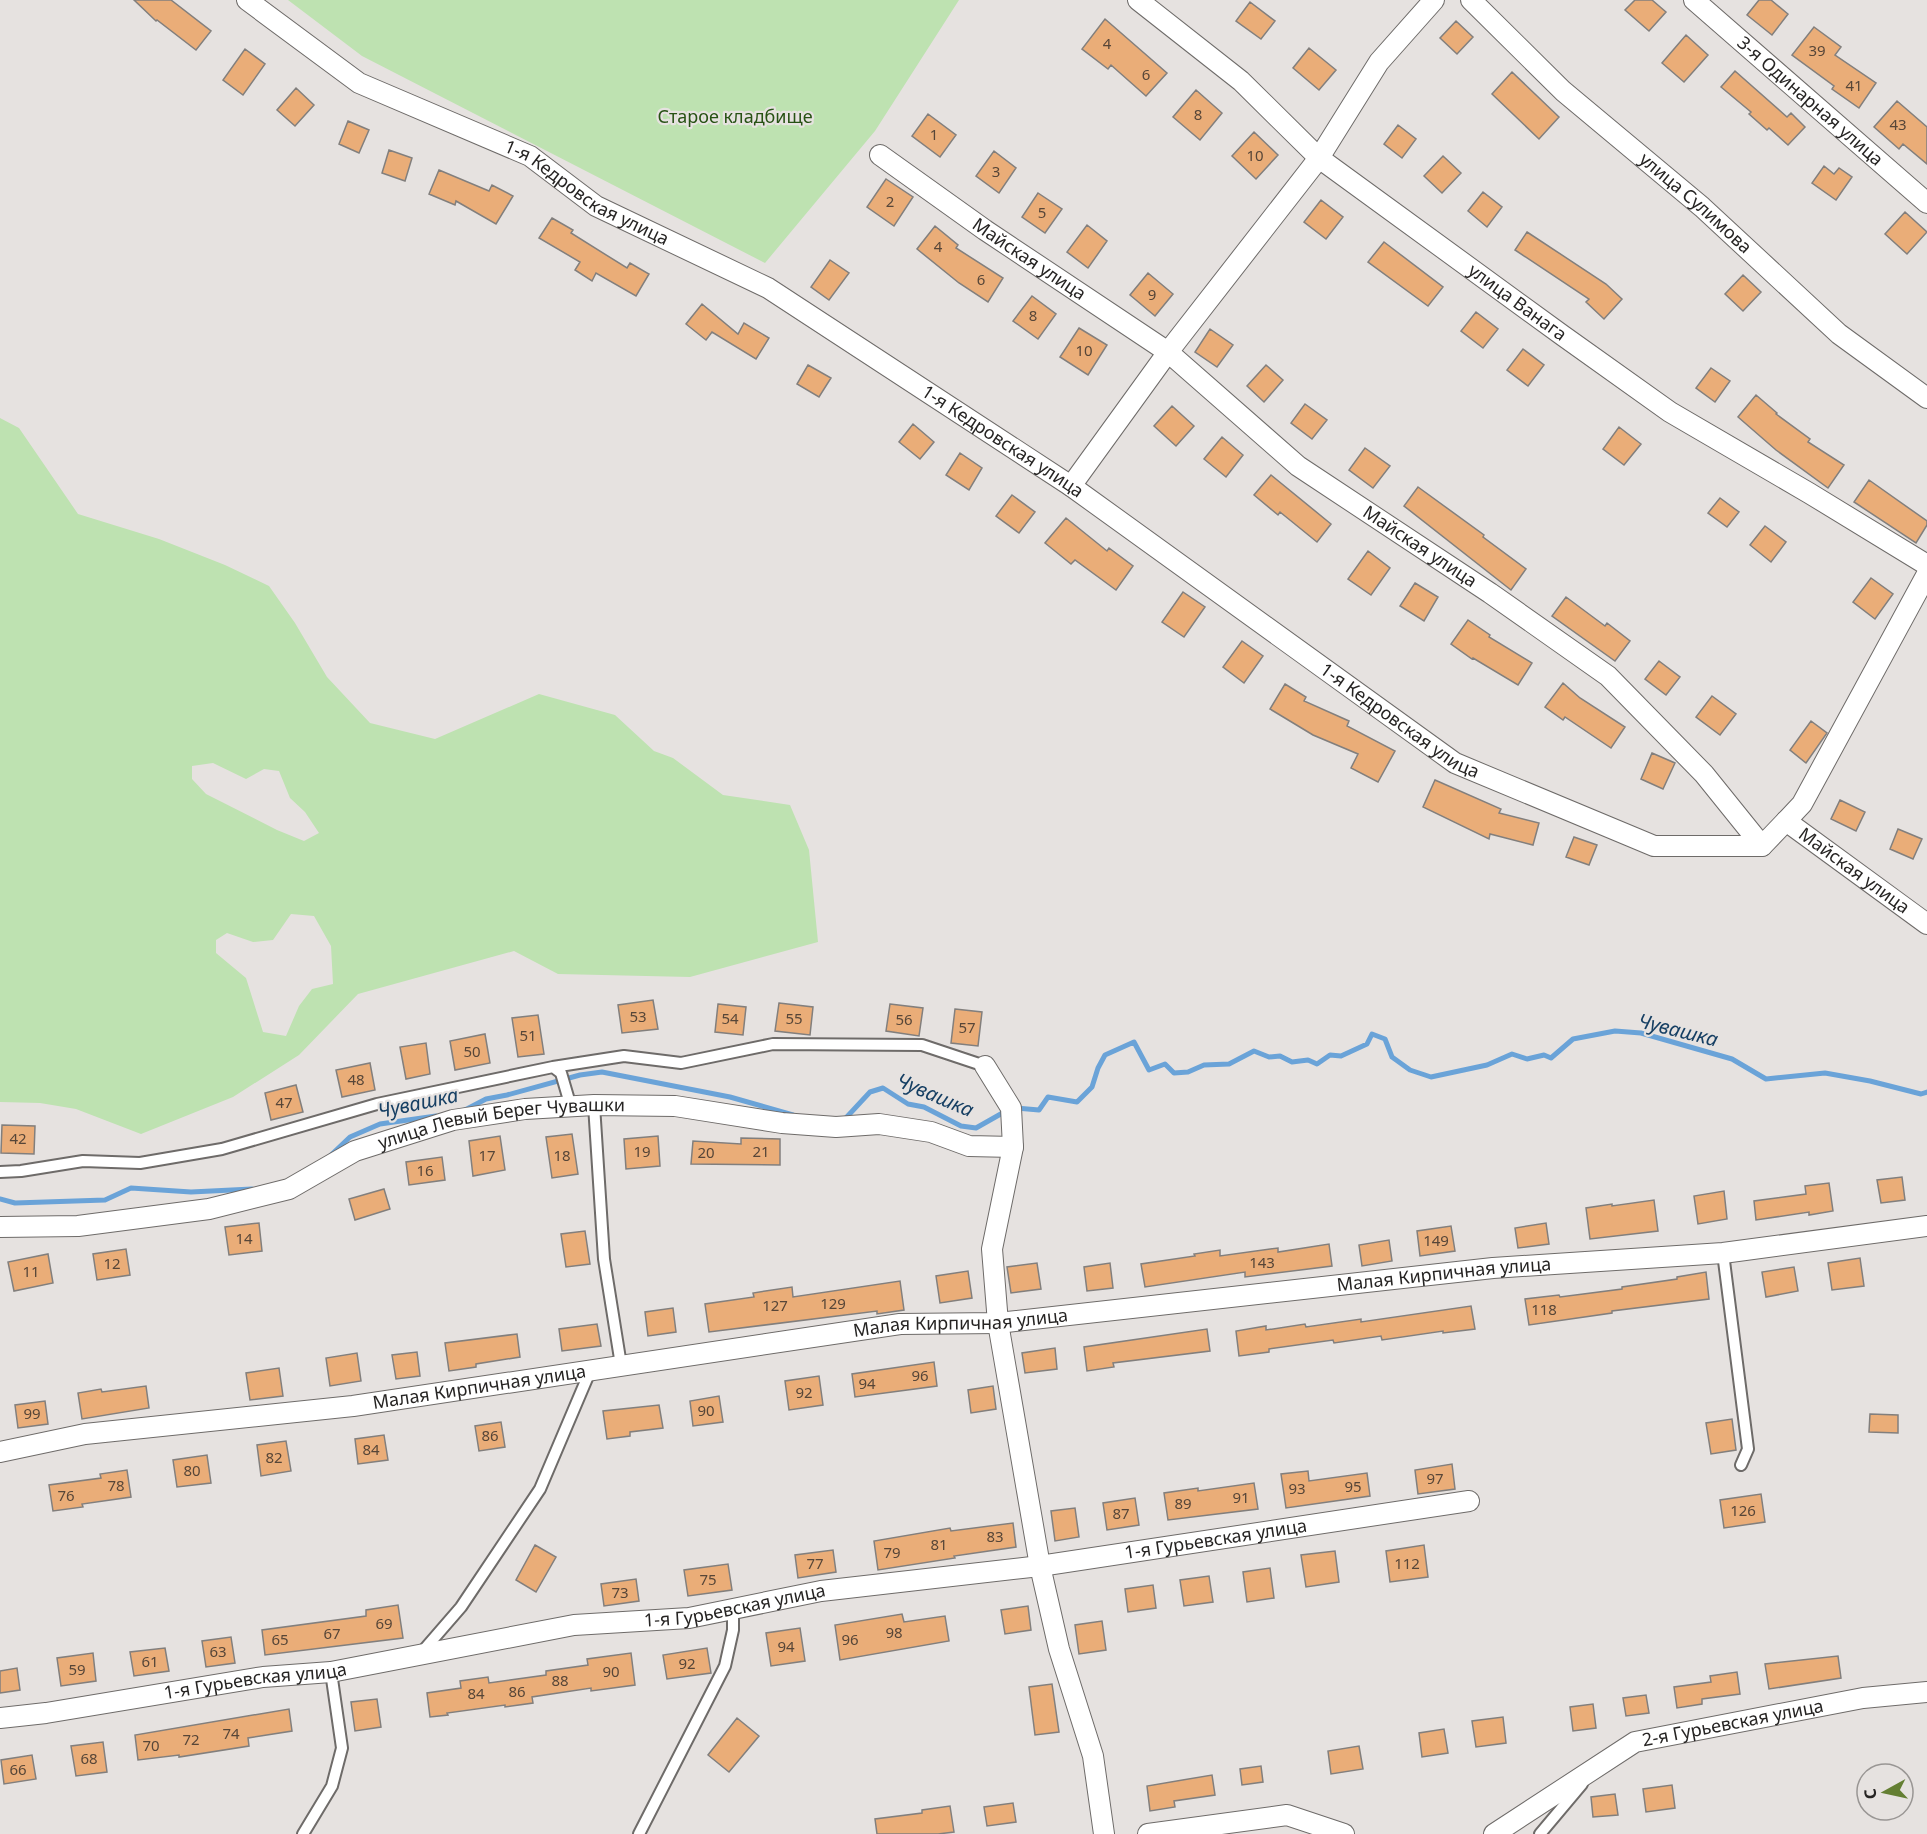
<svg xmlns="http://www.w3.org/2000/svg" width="1927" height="1834" font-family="'Noto Sans',sans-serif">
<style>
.green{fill:#bee2b1;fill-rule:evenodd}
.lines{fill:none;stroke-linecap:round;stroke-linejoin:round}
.stream{stroke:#6aa3d8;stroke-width:5}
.building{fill:#eaad78;stroke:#827f7d;stroke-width:1.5}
.service-casing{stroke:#6e6b69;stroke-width:14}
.minor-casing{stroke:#6e6b69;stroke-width:22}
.service{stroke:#fff;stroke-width:10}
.minor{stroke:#fff;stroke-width:20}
.labels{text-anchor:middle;stroke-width:4.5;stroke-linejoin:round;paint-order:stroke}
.number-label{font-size:15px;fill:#574638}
.street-label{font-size:18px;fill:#262423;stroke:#e6e2e0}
.park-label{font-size:18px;fill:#275214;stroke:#e6e2e0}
.water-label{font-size:20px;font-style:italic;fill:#163f63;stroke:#e6e2e0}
</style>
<rect width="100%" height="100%" fill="#e6e2e0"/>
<path class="green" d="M288,0H959L875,131L765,263L362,56Z
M0,418L19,428L78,514L159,539L225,565L269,586L295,623L327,677L370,723L435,739L539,694L615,715L654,751L673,758L723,795L790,805L809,850L818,942L690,977L558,974L514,951L358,994L299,1055L233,1097L141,1134L76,1109L40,1103L0,1102ZM213,763L246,779L264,769L279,771L290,798L305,812L319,833L304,841L277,830L206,794L192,779V766ZM291,914L314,916L331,946L333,984L312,989L299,1006L286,1036L263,1032L246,978L216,953V940L227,933L253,942L273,940Z"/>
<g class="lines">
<path class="stream" d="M1015,1108L1039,1110L1048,1097L1077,1102L1092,1087L1098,1068L1105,1055L1134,1042L1149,1070L1165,1064L1174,1073L1188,1072L1204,1065L1229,1064L1254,1051L1269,1057L1280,1056L1292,1062L1308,1060L1317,1064L1330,1055L1341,1056L1367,1044L1372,1034L1385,1039L1392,1057L1410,1070L1431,1077L1487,1065L1512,1054L1527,1059L1544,1055L1551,1058L1573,1039L1615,1031L1641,1033L1732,1059L1766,1079L1825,1073L1870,1081L1921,1094L1927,1092
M463,1111L486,1099L507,1095L580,1075L602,1072L730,1097L793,1115
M844,1120L870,1092L883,1088L908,1104L924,1107L961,1126L976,1128L1006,1111
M330,1156L350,1137L380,1124L436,1116
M0,1199L15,1203L105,1200L131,1188L191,1192L252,1189"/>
</g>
<path class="building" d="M134,0H171L211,31L196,50L157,20L156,21Z
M1635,0H1652L1666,12L1649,31L1625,10Z
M1759,0H1771L1788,14L1772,35L1747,15Z
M1250,2L1275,21L1261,39L1236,21Z
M1105,19L1167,73L1146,96L1111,65L1108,69L1082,49Z
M1456,21L1473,37L1457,54L1440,38Z
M1814,27L1841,47L1835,55L1876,83L1859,108L1832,89L1834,86L1792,55Z
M1686,35L1708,55L1684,82L1662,63Z
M1309,48L1336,70L1319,90L1293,68Z
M245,49L265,64L243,95L223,80Z
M1735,71L1787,117L1791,113L1805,127L1788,145L1769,128L1767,130L1749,114L1751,112L1721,87Z
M1512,72L1559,117L1539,139L1492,94Z
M296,88L314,105L295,126L277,110Z
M1196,90L1222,113L1200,140L1173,117Z
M1897,101L1927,127V164L1903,144L1899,149L1874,127Z
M928,114L956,135L940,157L912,136Z
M348,121L369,130L359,153L339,144Z
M1398,125L1416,139L1402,158L1384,144Z
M1254,132L1278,155L1256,179L1232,156Z
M389,150L412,158L405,181L382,173Z
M994,151L1016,168L999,193L976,176Z
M1443,156L1461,173L1442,193L1424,176Z
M1824,166L1834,174L1839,168L1852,177L1836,200L1812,183Z
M439,170L489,191L492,185L513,196L496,224L456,201L455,205L429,194Z
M886,179L913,197L894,226L867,207Z
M1483,192L1502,207L1487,227L1468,211Z
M1038,193L1062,209L1045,233L1022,217Z
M1321,200L1343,217L1326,239L1304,222Z
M1905,212L1927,232L1907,254L1885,234Z
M552,218L573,230L571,233L627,268L630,263L649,274L636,296L596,273L592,281L575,270L580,262L539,238Z
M1087,225L1107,241L1088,268L1067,252Z
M935,226L958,245L956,248L1003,278L988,302L959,283L917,249Z
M1527,232L1606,284L1622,299L1604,319L1586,302L1589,299L1515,250Z
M1384,242L1443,287L1428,306L1368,262Z
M830,260L849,273L829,300L811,287Z
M1148,273L1173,294L1155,316L1130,295Z
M1743,275L1761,292L1743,311L1725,294Z
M1032,296L1056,314L1038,339L1013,321Z
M702,304L738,334L744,323L769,338L756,359L712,332L706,340L686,324Z
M1476,312L1498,329L1483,348L1461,331Z
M1079,328L1107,345L1088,375L1060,357Z
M1210,329L1233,345L1217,367L1195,352Z
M1523,349L1544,365L1528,386L1507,370Z
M808,365L831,378L819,397L797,384Z
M1266,365L1283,380L1264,402L1247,386Z
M1711,368L1730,381L1715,402L1696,388Z
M1756,395L1777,413L1776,414L1810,439L1808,442L1844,465L1828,488L1776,450L1738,417Z
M1305,404L1327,420L1312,439L1291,423Z
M1172,406L1194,426L1176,446L1154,426Z
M913,424L934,442L920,459L899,442Z
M1619,427L1641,444L1624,465L1603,449Z
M1222,437L1243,455L1226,477L1204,459Z
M1365,448L1390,466L1373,488L1349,470Z
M960,453L982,468L969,490L946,475Z
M1271,475L1331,524L1317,542L1280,512L1278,515L1254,495Z
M1869,480L1927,521V525L1916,543L1854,502Z
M1418,487L1484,535L1483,537L1526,569L1511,590L1404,506Z
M1012,495L1035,512L1019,533L996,516Z
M1720,498L1739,512L1727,527L1708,513Z
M1066,518L1107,551L1109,548L1133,566L1116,590L1075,560L1071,564L1045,543Z
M1765,526L1786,542L1771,562L1750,545Z
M1368,551L1390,568L1371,595L1348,579Z
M1871,578L1893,594L1875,619L1853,602Z
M1415,583L1438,597L1424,621L1400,606Z
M1183,592L1205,607L1184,637L1162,622Z
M1566,597L1605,626L1607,623L1630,641L1615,661L1552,616Z
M1468,620L1490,635L1489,637L1532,663L1518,685L1473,658L1472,659L1451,644Z
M1242,641L1263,656L1244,683L1223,667Z
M1659,661L1680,677L1666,695L1645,679Z
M1563,683L1580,698L1625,727L1611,748L1565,717L1563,720L1545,707Z
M1285,684L1306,697L1304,701L1349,721L1347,726L1395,751L1378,782L1351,768L1358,754L1313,735L1270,709Z
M1712,696L1736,714L1720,735L1696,717Z
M1811,721L1827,733L1806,763L1790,750Z
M1652,753L1675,763L1663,789L1641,779Z
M1435,780L1501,809L1499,813L1539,823L1533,845L1490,834L1489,839L1423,807Z
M1840,800L1865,812L1856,831L1831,819Z
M1898,829L1922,839L1913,859L1890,849Z
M1574,837L1597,845L1589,865L1566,857Z
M653,1000L658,1029L622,1033L618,1005Z
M779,1003L813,1007L810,1035L775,1031Z
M718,1004L746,1007L743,1035L715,1032Z
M890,1004L923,1008L919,1036L886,1031Z
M955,1009L982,1012L978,1046L951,1043Z
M538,1015L544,1054L518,1057L512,1018Z
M485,1034L490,1063L455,1070L450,1041Z
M426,1043L430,1074L406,1079L400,1047Z
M370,1063L375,1090L342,1097L336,1070Z
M296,1085L303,1112L271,1120L265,1093Z
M2,1125L35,1126L34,1154L1,1153Z
M572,1134L578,1174L552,1178L546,1137Z
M500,1136L505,1170L473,1176L469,1141Z
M658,1136L660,1166L626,1169L624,1139Z
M741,1138L780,1139V1165L691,1164L693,1141L741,1144Z
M442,1157L445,1180L409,1185L406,1162Z
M1902,1177L1905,1200L1881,1203L1877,1180Z
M1829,1183L1833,1211L1809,1215V1212L1756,1220L1754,1201L1806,1194L1805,1186Z
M384,1189L390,1209L355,1220L349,1199Z
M1724,1191L1727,1219L1698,1224L1694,1196Z
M1654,1200L1658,1231L1590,1239L1586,1208L1612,1204V1206Z
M259,1223L262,1251L229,1255L225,1227Z
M1546,1223L1549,1244L1518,1248L1515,1228Z
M1451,1226L1455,1251L1420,1256L1417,1231Z
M585,1231L590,1264L566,1267L561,1234Z
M1389,1240L1392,1261L1362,1266L1359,1245Z
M1329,1244L1332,1266L1245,1277V1272L1145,1287L1141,1264L1195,1256L1194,1254L1220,1250V1256L1278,1248V1252Z
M126,1249L130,1275L97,1280L93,1254Z
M48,1254L53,1283L14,1291L8,1262Z
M1860,1258L1864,1286L1832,1290L1828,1263Z
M1037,1263L1041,1289L1011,1293L1007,1267Z
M1110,1263L1113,1288L1087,1291L1084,1267Z
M1794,1267L1798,1291L1766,1297L1762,1272Z
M968,1271L972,1298L940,1303L936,1276Z
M1706,1272L1709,1299L1612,1311V1313L1529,1325L1525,1299L1559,1295L1560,1297L1622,1289V1287L1677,1279V1277Z
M900,1281L904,1310L877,1314V1311L709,1332L705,1304L754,1297L753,1293L792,1287L793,1297Z
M1471,1306L1475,1329L1443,1333V1331L1382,1340L1381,1336L1334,1343L1333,1340L1269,1349V1352L1239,1356L1236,1331L1266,1326V1330L1305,1324L1306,1327L1361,1319V1322Z
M673,1308L676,1332L648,1336L645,1312Z
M597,1324L601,1346L562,1351L559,1329Z
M1207,1329L1210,1351L1113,1363L1114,1367L1087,1371L1084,1347Z
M517,1334L520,1357L476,1364V1367L449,1371L445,1343Z
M1055,1348L1057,1369L1025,1373L1022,1353Z
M417,1352L420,1376L396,1379L392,1355Z
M357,1353L361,1381L330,1386L326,1358Z
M934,1362L937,1386L855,1397L852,1374Z
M279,1368L283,1396L250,1400L246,1373Z
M819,1376L823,1405L789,1410L785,1381Z
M146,1386L149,1408L82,1419L78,1393L101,1389L102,1392Z
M993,1386L996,1409L971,1413L968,1390Z
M719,1396L723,1422L693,1426L690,1401Z
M45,1401L48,1424L18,1428L15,1405Z
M659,1405L663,1428L630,1432V1436L607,1439L603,1411Z
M1870,1414L1898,1415V1433L1869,1432Z
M1732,1419L1736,1450L1711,1454L1706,1423Z
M501,1422L505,1447L479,1451L475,1426Z
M384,1435L388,1460L358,1464L355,1439Z
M286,1441L291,1471L261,1476L257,1445Z
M207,1455L211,1483L177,1487L173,1460Z
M1452,1464L1455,1489L1418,1494L1415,1470Z
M127,1470L131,1497L82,1504L83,1507L53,1511L49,1485L101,1478L100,1474Z
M1308,1471L1309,1481L1367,1473L1370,1496L1286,1508L1281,1474Z
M1254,1483L1258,1509L1168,1520L1164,1493L1198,1488V1491Z
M1761,1494L1765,1522L1724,1528L1720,1500Z
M1135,1498L1139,1525L1107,1530L1103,1503Z
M1075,1508L1079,1537L1055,1541L1051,1511Z
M1013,1523L1016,1547L954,1556L955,1558L878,1570L874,1541L950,1528L951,1531Z
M535,1545L556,1557L536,1592L516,1580Z
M1424,1545L1428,1577L1390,1582L1386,1551Z
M833,1550L836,1572L798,1578L795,1555Z
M1335,1551L1339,1582L1306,1587L1301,1555Z
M728,1564L732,1590L688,1596L684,1570Z
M1270,1568L1274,1598L1247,1602L1243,1572Z
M1209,1576L1213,1602L1184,1606L1180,1580Z
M636,1579L639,1601L604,1606L601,1584Z
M1153,1585L1156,1608L1128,1612L1125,1589Z
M398,1605L403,1638L265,1655L262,1630L366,1616V1610Z
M1028,1606L1031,1630L1005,1634L1001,1610Z
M902,1614L904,1622L945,1616L949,1641L840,1660L835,1625Z
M1102,1621L1106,1650L1079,1654L1075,1625Z
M800,1628L805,1661L771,1666L766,1633Z
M231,1637L235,1663L206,1667L202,1641Z
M165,1648L169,1671L134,1676L130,1652Z
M707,1648L711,1673L667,1679L663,1655Z
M93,1653L96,1681L61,1686L57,1658Z
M631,1653L635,1685L591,1691V1688L532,1697L533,1703L505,1707V1705L447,1713L448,1715L430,1717L427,1693L461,1688L460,1681L488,1677L489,1683L546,1675V1671L588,1665L587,1659Z
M1838,1656L1841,1678L1769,1689L1765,1664Z
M17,1668L20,1690L0,1693V1671Z
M1737,1672L1740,1694L1702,1699V1704L1677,1708L1674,1687L1711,1682L1710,1676Z
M1052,1684L1059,1732L1035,1735L1029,1687Z
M1646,1695L1649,1713L1626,1716L1623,1698Z
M377,1699L381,1727L355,1731L351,1702Z
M1593,1704L1596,1728L1573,1731L1570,1707Z
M289,1709L292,1731L248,1738L249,1746L179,1757V1755L138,1760L135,1735Z
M1503,1717L1506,1743L1476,1747L1472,1721Z
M737,1718L759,1736L729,1772L708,1755Z
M1444,1729L1448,1753L1422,1757L1419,1733Z
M103,1742L107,1772L76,1776L71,1746Z
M1359,1746L1363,1769L1331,1774L1328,1751Z
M32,1755L36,1779L4,1784L1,1760Z
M1261,1766L1263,1782L1242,1785L1240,1769Z
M1212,1775L1215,1795L1174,1801L1175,1807L1150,1811L1147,1786Z
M1672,1785L1675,1808L1646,1812L1643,1789Z
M1615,1794L1618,1815L1593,1817L1591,1797Z
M1013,1803L1016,1822L987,1826L984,1807Z
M950,1806L954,1832L938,1834H877L875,1819L922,1813V1810Z"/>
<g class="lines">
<defs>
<path id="service" d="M553,1067L561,1073L571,1107
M594,1105L604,1259L621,1365
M0,1172L21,1171L83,1161L140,1163L222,1149L377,1104L553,1067L624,1056L681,1063L773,1044L922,1045L985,1066
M1723,1253L1748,1449L1741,1465
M422,1652L461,1607L540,1489L591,1369
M303,1834L332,1786L342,1748L331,1672
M639,1834L725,1666L733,1630V1609
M1540,1834L1582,1784"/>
<g id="minor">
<path id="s1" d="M247,0L359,83L530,156L596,206L768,288L1071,486L1455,763L1654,846H1762"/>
<path id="s2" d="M1138,0L1241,81L1319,158L1562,335L1670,412L1809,493L1927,565"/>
<path id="s3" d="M1471,0L1563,91L1702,207L1839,334L1927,398"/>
<path id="s4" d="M1694,0L1927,203"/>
<path id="s5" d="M880,155L985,230L1168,352L1298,466L1490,593L1608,676L1704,774L1762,846L1786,821L1927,924"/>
<path d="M1071,486L1168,352L1319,158L1379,62L1434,0"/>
<path d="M1786,821L1802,804L1927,574"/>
<path d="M985,1066L1011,1108L1013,1147L992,1249L998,1323L1040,1566L1059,1649L1093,1756L1104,1834"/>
<path id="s6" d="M0,1227L78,1226L209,1209L289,1189L355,1151L453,1120L525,1109L594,1105L675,1106L782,1123L836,1127L879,1124L931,1132L969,1146L1013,1147"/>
<path id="s7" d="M0,1452L85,1434L353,1406L900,1324L998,1323L1493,1268L1723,1253L1927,1226"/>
<path id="s8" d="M0,1718L46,1713L263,1677L331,1672L574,1625L689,1618L821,1591L1040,1566L1469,1501"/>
<path d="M1148,1834L1287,1815L1344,1834"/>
<path id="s9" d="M1494,1834L1635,1742L1863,1698L1927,1692"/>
</g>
</defs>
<use href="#service" class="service-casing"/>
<use href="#minor" class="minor-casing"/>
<use href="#service" class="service"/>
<use href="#minor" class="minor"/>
</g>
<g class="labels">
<g class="number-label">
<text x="1107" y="49">4</text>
<text x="1817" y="56">39</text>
<text x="1146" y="80">6</text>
<text x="1854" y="91">41</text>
<text x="1198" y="120">8</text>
<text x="1898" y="130">43</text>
<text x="934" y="140">1</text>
<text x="1255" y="161">10</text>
<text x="996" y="177">3</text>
<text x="890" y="207">2</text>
<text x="1042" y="218">5</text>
<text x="938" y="252">4</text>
<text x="981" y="285">6</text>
<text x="1152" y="300">9</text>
<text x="1033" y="321">8</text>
<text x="1084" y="356">10</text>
<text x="638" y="1022">53</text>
<text x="730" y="1024">54</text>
<text x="794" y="1024">55</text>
<text x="904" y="1025">56</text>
<text x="967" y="1033">57</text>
<text x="528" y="1041">51</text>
<text x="472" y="1057">50</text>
<text x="356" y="1085">48</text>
<text x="284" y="1108">47</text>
<text x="18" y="1144">42</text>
<text x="642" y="1157">19</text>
<text x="761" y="1157">21</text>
<text x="706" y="1158">20</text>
<text x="487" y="1161">17</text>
<text x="562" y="1161">18</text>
<text x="425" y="1176">16</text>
<text x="244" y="1244">14</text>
<text x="1436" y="1246">149</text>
<text x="1262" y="1268">143</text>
<text x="112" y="1269">12</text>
<text x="31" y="1277">11</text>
<text x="833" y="1309">129</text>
<text x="775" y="1311">127</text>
<text x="1544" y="1315">118</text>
<text x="920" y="1381">96</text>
<text x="867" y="1389">94</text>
<text x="804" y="1398">92</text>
<text x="706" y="1416">90</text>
<text x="32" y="1419">99</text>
<text x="490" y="1441">86</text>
<text x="371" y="1455">84</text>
<text x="274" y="1463">82</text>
<text x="192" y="1476">80</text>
<text x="1435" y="1484">97</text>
<text x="116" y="1491">78</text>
<text x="1353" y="1492">95</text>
<text x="1297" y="1494">93</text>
<text x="66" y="1501">76</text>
<text x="1241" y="1503">91</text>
<text x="1183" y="1509">89</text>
<text x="1743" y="1516">126</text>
<text x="1121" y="1519">87</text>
<text x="995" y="1542">83</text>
<text x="939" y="1550">81</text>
<text x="892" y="1558">79</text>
<text x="815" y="1569">77</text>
<text x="1407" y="1569">112</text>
<text x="708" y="1585">75</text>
<text x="620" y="1598">73</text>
<text x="384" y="1629">69</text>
<text x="894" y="1638">98</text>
<text x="332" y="1639">67</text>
<text x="280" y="1645">65</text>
<text x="850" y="1645">96</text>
<text x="786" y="1652">94</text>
<text x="218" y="1657">63</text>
<text x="150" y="1667">61</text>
<text x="687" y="1669">92</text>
<text x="77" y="1675">59</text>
<text x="611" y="1677">90</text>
<text x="560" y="1686">88</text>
<text x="517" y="1697">86</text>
<text x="476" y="1699">84</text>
<text x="231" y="1739">74</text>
<text x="191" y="1745">72</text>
<text x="151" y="1751">70</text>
<text x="89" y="1764">68</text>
<text x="18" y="1775">66</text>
</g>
<g class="street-label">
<text dy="6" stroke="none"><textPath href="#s4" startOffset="154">3-я Одинарная улица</textPath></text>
<text dy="6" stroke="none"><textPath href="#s1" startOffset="393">1-я Кедровская улица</textPath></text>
<text dy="6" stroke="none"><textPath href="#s3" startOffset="303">улица Сулимова</textPath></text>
<text dy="6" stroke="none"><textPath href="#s5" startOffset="182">Майская улица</textPath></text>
<text dy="6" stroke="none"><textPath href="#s2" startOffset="486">улица Ванага</textPath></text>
<text dy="6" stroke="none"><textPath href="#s1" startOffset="879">1-я Кедровская улица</textPath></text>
<text dy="6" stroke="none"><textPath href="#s5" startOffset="668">Майская улица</textPath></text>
<text dy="6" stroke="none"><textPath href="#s1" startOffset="1365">1-я Кедровская улица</textPath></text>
<text dy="6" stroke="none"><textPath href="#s5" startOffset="1245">Майская улица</textPath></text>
<text dy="6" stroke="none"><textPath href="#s6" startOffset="519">улица Левый Берег Чувашки</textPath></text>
<text dy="6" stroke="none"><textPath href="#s7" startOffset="1456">Малая Кирпичная улица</textPath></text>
<text dy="6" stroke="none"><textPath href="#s7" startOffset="970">Малая Кирпичная улица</textPath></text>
<text dy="6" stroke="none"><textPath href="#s7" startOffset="484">Малая Кирпичная улица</textPath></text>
<text dy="6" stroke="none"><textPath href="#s8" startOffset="1230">1-я Гурьевская улица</textPath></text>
<text dy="6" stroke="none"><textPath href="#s8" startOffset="744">1-я Гурьевская улица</textPath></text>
<text dy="6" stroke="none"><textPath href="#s8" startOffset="258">1-я Гурьевская улица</textPath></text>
<text dy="6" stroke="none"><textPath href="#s9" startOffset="268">2-я Гурьевская улица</textPath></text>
</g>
<g class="park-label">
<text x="735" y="123">Старое кладбище</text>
</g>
<g class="water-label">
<text transform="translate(1678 1030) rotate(14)" y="7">Чувашка</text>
<text transform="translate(935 1095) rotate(23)" y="7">Чувашка</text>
<text transform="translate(418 1103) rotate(-12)" y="7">Чувашка</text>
</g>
</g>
<g transform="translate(1885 1792) rotate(262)"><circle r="28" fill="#e6e2e0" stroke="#999694" stroke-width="1.5"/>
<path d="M0-4.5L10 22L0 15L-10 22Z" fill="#647f33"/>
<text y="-9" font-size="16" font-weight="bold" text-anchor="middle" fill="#262423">С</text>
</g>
</svg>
